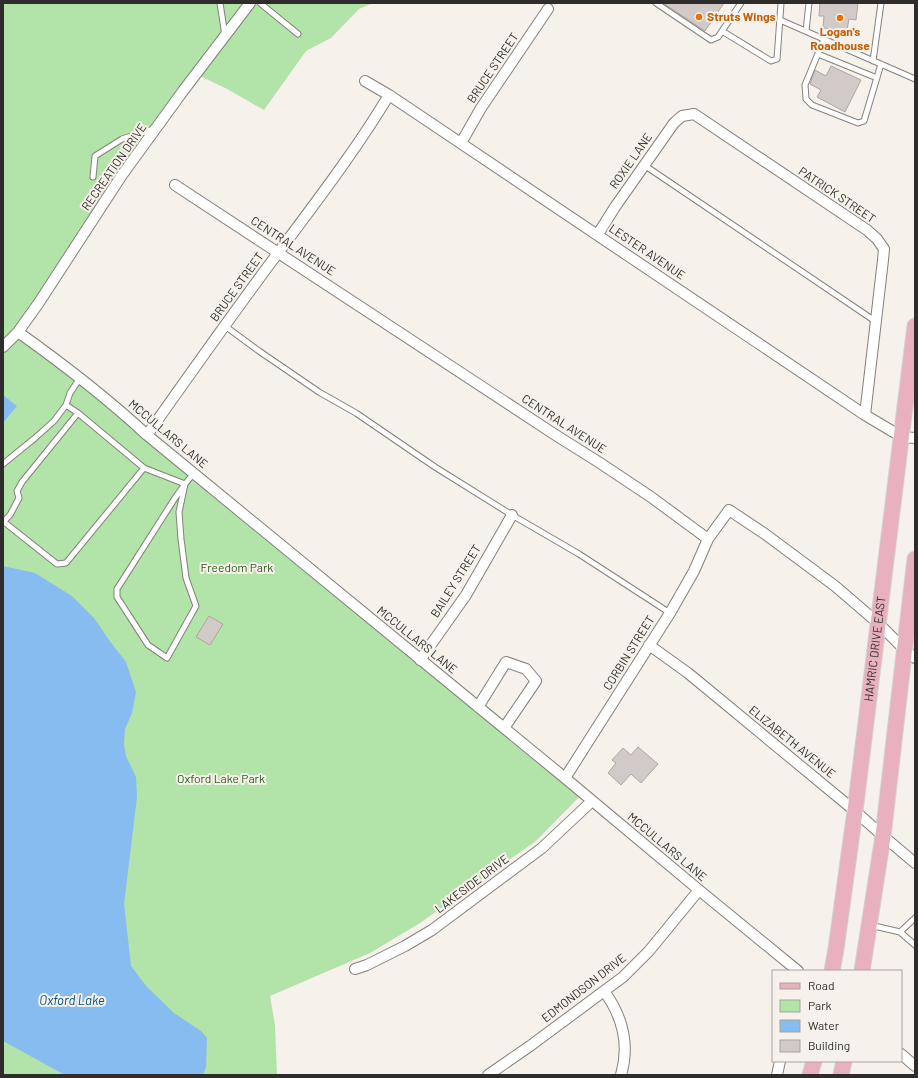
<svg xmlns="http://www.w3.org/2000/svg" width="918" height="1078" font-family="Barlow,sans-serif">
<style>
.green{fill:#b2e3a9}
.water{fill:#87bcf1}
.building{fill:#d2cac8;stroke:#ada6a3}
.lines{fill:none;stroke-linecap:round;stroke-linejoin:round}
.lane-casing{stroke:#86817c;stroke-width:7}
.street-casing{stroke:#86817c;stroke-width:12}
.primary-casing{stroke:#d1d1d0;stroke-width:17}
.lane{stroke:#fff;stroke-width:5}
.street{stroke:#fff;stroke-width:10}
.primary{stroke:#e9b0be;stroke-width:15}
.food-dot{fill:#e8710a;stroke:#f7f1ec;stroke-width:1.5}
.labels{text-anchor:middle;stroke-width:4;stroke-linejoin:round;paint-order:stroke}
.food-label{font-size:12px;font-weight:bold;fill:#c56008;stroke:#f7f1ec;text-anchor:start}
.street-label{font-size:12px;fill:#2f2d2b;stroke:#f7f1ec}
.park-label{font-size:12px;fill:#245e17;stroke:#f7f1ec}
.water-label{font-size:13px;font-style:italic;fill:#00518c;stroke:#f7f1ec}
</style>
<rect width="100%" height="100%" fill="#f7f1ec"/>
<path class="green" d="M3,3H373L359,9L331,38L306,51L264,110L227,89L196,74L18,332L583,793L536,841L420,923L370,953L270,996L275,1025L277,1075H3Z"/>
<path class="water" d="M3,395L17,406L3,423Z
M3,566L35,573L72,596L94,618L109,640L126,662L136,692L132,713L125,729L124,744L126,756L136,777L137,797L124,904L131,966L147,987L174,1013L201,1031L207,1038L206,1067L203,1075H65L3,1041Z"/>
<path class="building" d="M663,3H724L705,31Z
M820,3H858L856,20L849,19L847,30L823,28L824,16H819Z
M831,66L861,80L845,112L817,97L821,90L810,84L815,70L826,76Z
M209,616L223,624L210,645L196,637Z
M638,747L658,764L641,783L631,774L621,785L608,773L616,763L612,760L623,748L631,755Z"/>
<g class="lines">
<defs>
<path id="lane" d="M220,3L225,36
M260,3L298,34
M656,3L711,40L718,37L741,3
M780,20L915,79
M722,31L771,61L777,59L781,3
M806,31L809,3
M824,39L805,85L806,99L812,105L858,123L864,121L881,64
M818,54L877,78
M873,61L881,3
M644,165L875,321
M93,177L95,156L122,139L154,129
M225,326L259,351L319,392L356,413L435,467L512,515L579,554L670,613
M78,413L144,468L185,484L194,473
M3,464L35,438L54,421L66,405L70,393L80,378
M185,484L179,512L181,539L186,578L196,606L167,658L148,645L117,597V589L175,498Z
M3,522L10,515L19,498L17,491L22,482L78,413L66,405
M4,522L57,564L66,563L144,468
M870,925L900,932L915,918
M900,932L915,945"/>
<path id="street" d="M365,81L389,95L865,415L902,437L915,438
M461,143L481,108L548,9
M175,185L554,434L600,463L651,497L708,539
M598,234L615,207L674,123L682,116L694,114L867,230L877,239L884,249L883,260L865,415
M18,332C63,364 107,398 147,435L565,778L699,890L798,971
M3,347L18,332L38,304L122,175L183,91L250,3
M147,435C190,374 233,313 278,253C316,202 356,150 389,95
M649,645L688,673L855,811L883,836L915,863
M420,660L466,595L512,515
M478,707L506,662L526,669L536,681L504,728
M565,778L670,613L694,571L708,539L729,510L765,534L835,586L878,623L904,649L915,658
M355,969L367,965L405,946L432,930L542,848L592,801
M604,991C623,1017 630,1044 621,1075
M901,1054L915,1066
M488,1075L530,1046L623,977L649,951L699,890
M777,1075L780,1061"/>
<g id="primary">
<path id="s1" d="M832,971L836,949L855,811L915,326"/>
<path d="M862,971L883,836L915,559"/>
<path d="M810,1075L814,1061"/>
<path d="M841,1075L844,1061"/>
</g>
</defs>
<use href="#lane" class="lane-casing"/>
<use href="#street" class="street-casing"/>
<use href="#primary" class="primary-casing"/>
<use href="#lane" class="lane"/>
<use href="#street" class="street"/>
<use href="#primary" class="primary"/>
</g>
<g class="food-dot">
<circle cx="699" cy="17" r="4"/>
<circle cx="840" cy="18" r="4"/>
</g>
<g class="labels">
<g class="food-label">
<text x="707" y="21">Struts Wings</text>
<text x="840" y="36" text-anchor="middle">Logan's<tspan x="840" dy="14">Roadhouse</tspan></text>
</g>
<g class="street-label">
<text transform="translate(493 68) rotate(-56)" y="4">BRUCE STREET</text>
<text transform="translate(631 161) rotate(-55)" y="4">ROXIE LANE</text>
<text transform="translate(114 167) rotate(-55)" y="4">RECREATION DRIVE</text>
<text transform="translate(837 195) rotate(34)" y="4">PATRICK STREET</text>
<text transform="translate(293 246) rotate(33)" y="4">CENTRAL AVENUE</text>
<text transform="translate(647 252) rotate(34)" y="4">LESTER AVENUE</text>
<text transform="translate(237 287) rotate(-54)" y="4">BRUCE STREET</text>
<text transform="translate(564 424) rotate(33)" y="4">CENTRAL AVENUE</text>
<text transform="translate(168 434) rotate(40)" y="4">MCCULLARS LANE</text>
<text transform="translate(456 581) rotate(-58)" y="4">BAILEY STREET</text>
<text transform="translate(417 640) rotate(39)" y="4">MCCULLARS LANE</text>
<text dy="4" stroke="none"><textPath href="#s1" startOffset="325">HAMRIC DRIVE EAST</textPath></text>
<text transform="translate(629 653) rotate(-58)" y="4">CORBIN STREET</text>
<text transform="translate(792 742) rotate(39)" y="4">ELIZABETH AVENUE</text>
<text transform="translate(667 847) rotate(40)" y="4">MCCULLARS LANE</text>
<text transform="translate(472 884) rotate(-37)" y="4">LAKESIDE DRIVE</text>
<text transform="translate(584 988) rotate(-38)" y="4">EDMONDSON DRIVE</text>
</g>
<g class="park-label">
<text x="237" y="572">Freedom Park</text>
<text x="221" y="783">Oxford Lake Park</text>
</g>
<g class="water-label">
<text x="72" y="1005">Oxford Lake</text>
</g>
</g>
<rect width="918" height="1078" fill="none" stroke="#2f2d2b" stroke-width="8"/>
<rect x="772" y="970" width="130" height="92" fill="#f7f1ec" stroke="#a7a39f"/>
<rect x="780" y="983" width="20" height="6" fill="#e9b0be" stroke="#a7a39f"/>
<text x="808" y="990" font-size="12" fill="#2f2d2b">Road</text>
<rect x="780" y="1000" width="20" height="12" fill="#b2e3a9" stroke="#a7a39f"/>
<text x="808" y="1010" font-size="12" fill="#2f2d2b">Park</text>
<rect x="780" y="1020" width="20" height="12" fill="#87bcf1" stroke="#a7a39f"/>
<text x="808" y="1030" font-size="12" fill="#2f2d2b">Water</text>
<rect x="780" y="1040" width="20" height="12" fill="#d2cac8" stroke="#a7a39f"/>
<text x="808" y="1050" font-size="12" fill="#2f2d2b">Building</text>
</svg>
